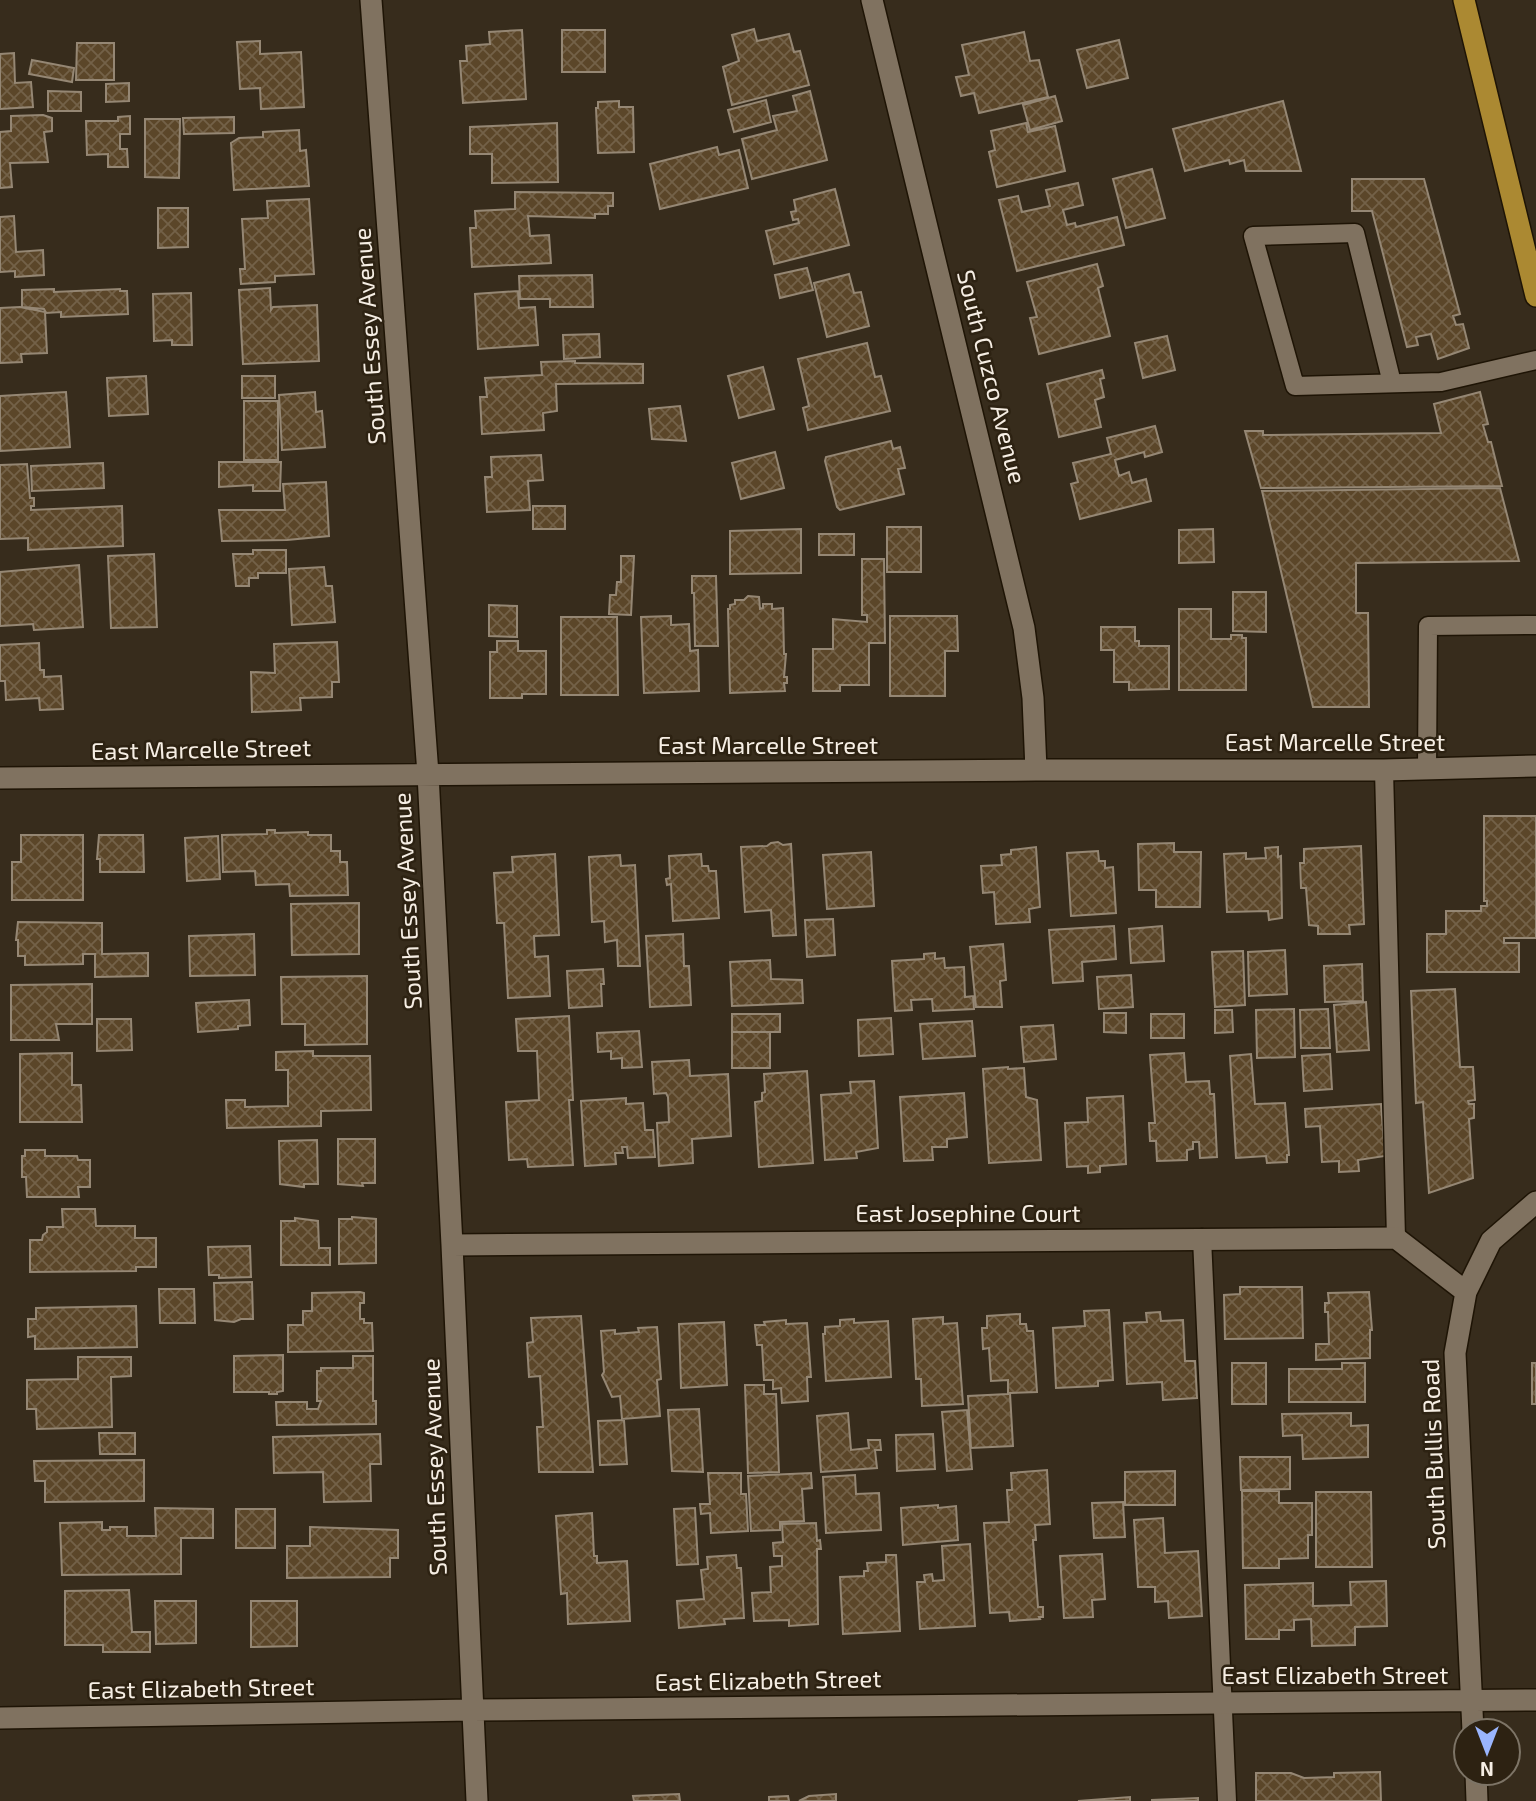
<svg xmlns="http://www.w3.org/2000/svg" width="1536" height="1801" font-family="'Exo 2',sans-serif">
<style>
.building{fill:url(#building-cross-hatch);stroke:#958774;stroke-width:2}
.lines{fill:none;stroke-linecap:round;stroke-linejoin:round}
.lane-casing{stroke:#1e1405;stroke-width:21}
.street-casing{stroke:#1e1405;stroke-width:24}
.primary-casing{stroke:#1e1405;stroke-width:24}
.lane{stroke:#807260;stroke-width:18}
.street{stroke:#807260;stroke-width:21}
.primary{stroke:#ab8932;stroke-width:21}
.labels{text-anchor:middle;stroke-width:5;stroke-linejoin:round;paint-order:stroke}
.street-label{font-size:24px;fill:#f6eee4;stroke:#2d2212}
</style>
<defs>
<pattern id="building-cross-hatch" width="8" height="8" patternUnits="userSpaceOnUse" patternTransform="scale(1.75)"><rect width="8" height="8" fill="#5b4629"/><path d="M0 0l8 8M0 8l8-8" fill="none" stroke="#736148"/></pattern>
</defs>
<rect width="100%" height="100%" fill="#372c1c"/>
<path class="building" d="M754,29L757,41L789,34L794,52L800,51L809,85L732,105L723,67L739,61L732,35Z
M522,30L526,99L463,103L460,61H467L466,46L490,44L489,32Z
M562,30H605V72H562Z
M1024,32L1030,61L1039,60L1048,97L979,113L974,93L961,96L956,77L969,75L962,45Z
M1119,40L1128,78L1087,88L1077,50Z
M260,41V54L301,52L304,107L261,109L260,88L240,89L237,42Z
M77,43H114V80H76Z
M14,53L15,83L31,82L33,107L0,109V54Z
M32,60L74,68L72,82L29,74Z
M129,83V101L106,102V84Z
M48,91L81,92V111H48Z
M810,91L827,160L752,179L742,139L777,130L773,116L797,111L793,96Z
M1055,96L1062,121L1030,130L1023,105Z
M766,100L771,122L734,132L728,110Z
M619,101V107H633L634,152L598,153L596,108H598V102Z
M1283,101L1301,171H1246L1244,160L1230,164L1229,160L1185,171L1173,129Z
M43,115L52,118V131L44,132L48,162L10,163L12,187L0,188V132L11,131V116Z
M130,116V134H120V149H127L128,167H108V154L87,155L86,121H118V117Z
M234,117V133L184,134L183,118Z
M145,119H180L179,178L145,177Z
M557,123L558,182L492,183V154H470V127Z
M1026,123L1028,132L1055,126L1065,171L997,187L989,152L995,150L991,131Z
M299,130L300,151L306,150L309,186L234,190L231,143L239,138L263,137V132Z
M717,147L719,155L739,150L748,188L660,209L650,164Z
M1152,169L1165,218L1126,228L1113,179Z
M1352,179H1424L1460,314L1453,316L1456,325L1463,324L1469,348L1438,359L1431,334L1416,337L1418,345L1407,347L1372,211H1352Z
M1078,183L1083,205L1063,210L1067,225L1075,223L1076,227L1117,217L1124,245L1017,271L999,200L1018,196L1022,212L1050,206L1046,190Z
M835,189L849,245L774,264L766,231L799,223L798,219L793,220L791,212L796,211L794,200Z
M515,192L613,193V206H608V214H595V218L528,216L530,236L549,235L551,263L472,267L470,228H476L475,211L515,209Z
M309,199L314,274L275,276V282L241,284L240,269H245L242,219L268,218L267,201Z
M158,208H188V247L158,248Z
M14,216L16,252L43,250L44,275L15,277V271L0,272V217Z
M1097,264L1103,286L1098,288L1110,336L1039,354L1030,318L1037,317L1027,282Z
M807,268L813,290L780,298L775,275Z
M849,274L854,293L861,292L869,326L827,337L814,283Z
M592,275L593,307H550V299H520L519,276Z
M270,288L271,310L273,307L317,305L319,361L243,364L239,290Z
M54,289V292L120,289V291H127L128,314L61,317V312L46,313L44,309L22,307V290Z
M518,291L519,308L535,307L538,345L478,349L475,294Z
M191,293L192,345H172V340L154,341L153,294Z
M20,307L45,312L47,353L21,354L22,362L0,363V308Z
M599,334L600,357L564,359L563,335Z
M1167,336L1175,370L1143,378L1135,343Z
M867,343L875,377L881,376L890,411L808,430L803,408L809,406L798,359Z
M575,361V363L643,364V383L556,384L557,411L543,413L544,430L482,434L480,397H487L485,378L542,375L541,362Z
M763,367L774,409L739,418L728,376Z
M1102,370L1104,378L1100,379L1104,397L1095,400L1101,427L1059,437L1047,384Z
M146,376L148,414L109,416L107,378Z
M242,376H275V398H242Z
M66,392L70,447L0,451V396Z
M315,392L316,412L322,411L325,447L282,450L279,395Z
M1480,392L1488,424L1483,425L1488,442H1491L1502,486L1261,488L1245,431H1263V435L1441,433L1434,404Z
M244,401H278V460H244Z
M680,406L686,441L652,439L649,409Z
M1155,426L1162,452L1145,457L1144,452L1115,460L1119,476L1129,472L1132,483L1146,479L1151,501L1080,519L1071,484L1078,482L1073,463L1111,454L1107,438Z
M891,441L893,449L900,447L905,468L898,469L904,494L840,510L837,507L825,461L826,457Z
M775,452L784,488L741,499L732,463Z
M541,455L543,480L528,481L530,510L487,512L485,477H492L491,457Z
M219,462H281L280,491H253V485L219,487Z
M103,463L104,488L32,491L31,466Z
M27,464L30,498H34V506H31V510L122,506L123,546L28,550V538L0,539V465Z
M326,482L329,536L287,540L222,541L219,510H285L283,484Z
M1500,488L1519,561L1356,563V613H1368L1369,707H1313L1262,491Z
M533,506H565V529H533Z
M887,527H921V572H887Z
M801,529V573L730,574V531Z
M1213,529L1214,562L1179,563V530Z
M819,534H854V555H819Z
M253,550H286V573H258V578H249V586H236L233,554H253Z
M154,554L157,627L111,628L108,556Z
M621,556H634L631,615L609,614L610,595H616L617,582H621Z
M862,559H884L885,643H869V685H840V691H813V649H833V619L867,622V615H862Z
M79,565L83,627L34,630L33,624L0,626V572Z
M324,567L326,586H332L335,622L292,625L289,569Z
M692,576H716L718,646H695L694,593H692Z
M1233,592H1266V632L1233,631Z
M748,596L759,597L760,609L763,608V604H772V609L783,608L784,654H786L784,677H787V683H784L785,691L730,693L728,609H730V605L735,604V600H744Z
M489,605L517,606V637L489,636Z
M1179,609H1211V639H1231V635H1242V638H1246V690H1179Z
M671,616V625L689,624L690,651L698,650L699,691L644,693L641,617Z
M890,616H957L958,651H945V696H890Z
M561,617H617L618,695H561Z
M1101,627H1135V641H1139V646H1169V689L1129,690V682H1114V650H1101Z
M497,641H518V651H546V694H522V698H490V652H497Z
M337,642L339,682H332V697L300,698L301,710L252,712L251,672L275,673L274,644Z
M39,643L40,670H44V677L61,676L63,709L40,710L39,698L6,700L5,681H0V645Z
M1484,816H1536V938H1504V943H1519V972H1427V934H1446V911H1481V906H1487V901H1484Z
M267,830H275V833L308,832V835H331V851H340V862H347L348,895L290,896L289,884L256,885L255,871L223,872L222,835L267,834Z
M21,835H83V900H12V862H21Z
M99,835H143L144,872H100V859H97Z
M218,836L220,879L187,881L185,838Z
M778,842L783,845L791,844L796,935L773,936L771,910L745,912L741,847L767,846L771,843Z
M1174,843V852H1201L1200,907H1156V890H1139L1138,844Z
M1361,846L1364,924L1349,925L1350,934H1318V926L1309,925L1306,888H1301L1300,863H1304V849Z
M1036,847L1040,907L1029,909L1030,922L996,924L994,892L983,893L981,866L1002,865L1001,855L1011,854V850Z
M1278,847V857L1281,856L1282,918L1269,920L1268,911L1227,912L1224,854L1246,853V859L1266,858L1265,848Z
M1098,851L1099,861H1105V868L1113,867L1116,913L1071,916L1067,853Z
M871,852L874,906L827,909L823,855Z
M555,854L559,935L534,936L535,957L548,956L550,996L508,998L504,923H497L494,873L513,872L512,857Z
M701,854L702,866H708L709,871H716L719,918L673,921L671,884L667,885L666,879L670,878L669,856Z
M620,855L621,866L635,865L640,966H618L617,940L605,942L604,921L592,922L589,857Z
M359,903V954L292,955L291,904Z
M833,919L835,955L807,957L805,920Z
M18,922L102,923V954L148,953V976L95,977V954H83V964L25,965V956H18V940H16Z
M1114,926L1116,959L1082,962L1083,981L1053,983L1049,930Z
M1162,926L1164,961L1131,963L1129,929Z
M254,934L255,975L190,976L189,936Z
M683,934L684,966H689L691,1005L650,1007L646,936Z
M1003,944L1006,980L1000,981L1002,1007H976L970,947Z
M1285,950L1287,994L1249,996L1248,952Z
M1243,951L1245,1005L1215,1007L1212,952Z
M935,953V959L944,958L945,968L964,967L965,997L973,996L974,1009L933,1011L932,999L911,1000L912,1010L895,1011L892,961L924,959V954Z
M770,960L771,979L802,980L803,1003L732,1006L730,962Z
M1362,964L1363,1001L1325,1002L1324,966Z
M603,969L604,984H601L602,1006L569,1008L567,971Z
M1131,975L1133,1007L1099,1009L1097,977Z
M367,976V1044L305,1045V1024H282L281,977Z
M92,984V1024H56L59,1040H11V985Z
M1455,989L1460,1067H1473L1475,1100L1468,1101L1469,1104H1474V1118L1469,1119L1473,1178L1429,1193L1423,1102L1416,1103L1411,991Z
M249,1000L250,1025L238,1026V1029L198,1032L196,1003Z
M1366,1002L1369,1050L1337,1052L1334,1005Z
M1294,1009L1295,1057L1257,1058L1256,1010Z
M1328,1009L1330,1048H1301L1300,1010Z
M1215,1010H1232L1233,1032L1215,1033Z
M1104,1013H1126V1033L1104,1032Z
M732,1014H780V1032H732Z
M1151,1014H1184V1038H1151Z
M569,1016L573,1100H569L573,1165L528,1167L527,1159L509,1160L506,1102L539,1100L537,1051H518L516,1019Z
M891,1018L893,1054L859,1056L858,1020Z
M97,1019H131L132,1050L97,1051Z
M972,1021L975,1056L923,1059L920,1024Z
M1053,1025L1056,1059L1024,1062L1021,1027Z
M639,1031L642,1067L622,1068V1058L611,1059V1051L598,1052L597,1033Z
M732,1032H770V1068H732Z
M313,1051V1056H370L371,1110L321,1111V1126L227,1128L226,1100H245V1107L288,1106V1070H276V1052Z
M72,1053V1085H81L82,1122H20V1054Z
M1184,1053L1186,1082L1209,1081L1210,1094H1214L1217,1157L1200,1158L1199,1142H1193V1149L1187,1150V1160L1157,1161L1156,1141H1150L1149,1123H1155L1150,1055Z
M1251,1054L1255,1104L1285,1103L1289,1155H1287V1162L1267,1163L1266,1156L1236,1158L1230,1056Z
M1330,1054L1332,1089L1304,1091L1302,1056Z
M689,1060L690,1076L728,1074L731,1136L692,1139L693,1163L659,1166L657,1123L669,1122L668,1097L666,1093L654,1094L652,1062Z
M1008,1067V1069L1024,1068L1026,1097L1037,1100L1041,1160L989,1163L983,1069Z
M807,1071L813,1163L759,1167L755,1102L762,1101V1093L765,1092L764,1074Z
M874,1081L878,1148L856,1152L857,1158L825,1160L821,1095L851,1093L850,1082Z
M964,1093L967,1137L947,1139V1147H932L933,1160L904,1161L900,1097Z
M1123,1096L1126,1164L1100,1166V1172L1088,1173V1166L1067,1167L1065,1123L1088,1122L1087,1098Z
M626,1098V1104L643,1103L645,1130H653L655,1157L628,1158L627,1147H622L623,1153H615L616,1164L585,1166L581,1101Z
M1381,1104L1385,1156L1358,1160L1359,1171L1339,1172V1161L1322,1162L1320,1126L1306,1127L1305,1109Z
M338,1139H375V1183H362L363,1186L338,1184Z
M317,1140L318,1184H304V1187L280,1184L279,1141Z
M25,1150H45V1156H77L78,1160H90V1187H78L79,1197H27L26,1177H22V1156H25Z
M62,1209H95L96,1226H135V1238H156V1267H136V1271L30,1272V1240H42L43,1235L47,1232V1227H63Z
M352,1217L376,1219V1263L339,1264V1219H352Z
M295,1218L318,1221L319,1248H330V1265H281V1221H295Z
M250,1246L251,1277L219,1278V1275H209L208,1247Z
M252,1282L253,1319H241L234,1322L215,1320L214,1283Z
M1240,1287H1302L1303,1338L1225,1339L1224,1295L1240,1294Z
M159,1289H194L195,1323H160Z
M360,1292L364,1293V1303H360V1319H364V1323H372L373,1351L288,1352V1325H303V1311H312V1293Z
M1369,1292L1372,1330H1370V1358L1316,1360V1344H1329L1328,1312H1325V1303H1329L1328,1293Z
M136,1306L137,1347L35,1349V1336L28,1337V1319H36V1308Z
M1109,1310L1113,1380L1098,1381V1386L1056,1388L1053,1328L1085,1326L1084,1311Z
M1160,1312L1161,1321L1183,1320L1185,1361H1195L1197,1398L1163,1400L1162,1382L1127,1384L1124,1323L1147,1322L1146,1313Z
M1020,1314V1324H1026L1027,1331H1033L1037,1392L1010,1393L1013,1446L971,1448L968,1396L1008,1394V1380L991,1381L989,1348L983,1349L982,1328H987V1316Z
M581,1316L593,1472H539L537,1427H543L540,1376L529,1377L527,1343L533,1342L531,1318Z
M943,1317V1324L957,1323L963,1404L922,1406L921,1379H916L913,1319Z
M854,1319V1323L888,1321L891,1377L826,1381L823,1334H825V1327L840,1326V1320Z
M786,1320V1324L807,1323L811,1377H807L808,1401L782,1403L781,1388L773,1389V1380H764L762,1345H757L755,1325H765L764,1322Z
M724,1322L727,1385L681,1388L679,1324Z
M657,1327L661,1379L657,1380L660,1416L622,1419L620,1396L612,1397L602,1375L604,1372L601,1331L615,1330V1334L639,1332L638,1328Z
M283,1355V1391L277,1392V1394H269V1392H234V1356Z
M353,1356H373V1401H376V1424L277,1425L276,1402H307V1409H318L321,1401H317V1371H321V1368H353Z
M78,1357H131V1376L111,1377L112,1427L37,1429L36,1409H27V1380L78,1379Z
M1232,1363H1266V1404H1232Z
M1342,1363H1365V1402H1289V1369H1342Z
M1532,1363H1536V1404H1532Z
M745,1385H764V1394H776L779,1472L748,1473Z
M699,1409L703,1472L672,1471L668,1410Z
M967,1410L972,1469L947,1471L942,1412Z
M848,1413L851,1450L869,1448L868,1440H880L881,1450H875L877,1468L821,1472L817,1416Z
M1351,1413V1426L1368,1425V1457L1303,1459L1302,1435L1283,1436L1282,1414Z
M624,1420L627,1464L600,1465L598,1421Z
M99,1433H135V1454H100Z
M380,1434L381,1464H370L371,1501L324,1502L323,1472L274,1473L273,1437Z
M933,1434L935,1469L897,1471L896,1435Z
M1240,1457H1290V1489L1241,1490Z
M144,1460V1501L45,1502V1481H35L34,1461Z
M1047,1470L1050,1524L1035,1525L1036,1540H1033L1038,1607H1043V1617H1039L1040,1619L1010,1621L1009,1612L990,1613L984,1523L1009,1522L1007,1490H1012L1011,1473Z
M1175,1471V1505H1125V1472Z
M708,1473H741V1494H746L748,1531L711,1533L710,1513L701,1514L700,1504H710Z
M811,1473L812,1488L802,1489L804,1521L780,1522V1530L751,1531L748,1476Z
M855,1475L856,1494L879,1493L881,1530L826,1533L823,1477Z
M1242,1491H1279V1503H1312V1535H1308V1558L1279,1559V1568H1243Z
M1316,1492H1371L1372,1567H1316Z
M1123,1502L1125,1537L1094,1538L1092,1503Z
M938,1505V1508L956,1506L958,1540L903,1545L901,1508Z
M155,1508L213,1509V1538H181V1574L62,1575L60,1523L102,1522V1530H110V1527H127V1536H156Z
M695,1508L698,1564L677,1565L674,1509Z
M236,1509H275V1548H236Z
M592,1513L594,1556H597V1563L627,1561L630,1621L568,1624L567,1593L561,1594L556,1516Z
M1163,1518L1165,1553L1198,1551L1202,1616L1169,1618L1168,1601L1155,1602V1587H1138L1134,1520Z
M816,1523L817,1541L820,1540L821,1549H817L818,1624L789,1626V1620L754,1621L752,1593L771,1592L770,1567L782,1566V1556H774L773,1543L783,1542L782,1524Z
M310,1527L398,1530V1558H390V1577L287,1578V1546H310Z
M970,1544L975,1626L920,1629L917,1582H925L924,1575L932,1574L933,1581L944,1580L942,1546Z
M1102,1554L1105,1599L1092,1600L1093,1617L1064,1618L1060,1556Z
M736,1555L737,1568H741L744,1618L724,1619L725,1624L679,1628L677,1601L704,1599L701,1570L708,1569L707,1557Z
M886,1555H896L900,1631L843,1634L840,1577L864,1576V1571H868L867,1563L886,1562Z
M1386,1581L1387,1626L1355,1627V1645L1312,1646L1311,1619L1294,1620V1630H1279V1639H1246L1245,1585L1313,1583V1606L1351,1605L1350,1582Z
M129,1590L132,1632H150V1652H103V1645H65V1591Z
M155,1601H196V1643L156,1644Z
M251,1601H297V1646L251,1647Z
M1380,1772L1381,1801H1256V1773H1291L1304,1778L1334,1777V1773Z
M679,1794L680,1801H634L633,1796Z
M836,1794V1801H799L809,1796Z
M788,1796L789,1801H769V1797Z
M1130,1797V1801H1078Z
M1198,1798V1801H1152V1800Z"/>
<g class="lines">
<defs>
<path id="lane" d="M1392,383L1355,233L1253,236L1295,386L1441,382L1536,360
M1427,769L1428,626L1536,625
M1384,770L1396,1238
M1202,1238L1227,1801"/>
<path id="street" d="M371,0L428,774L452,1245L477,1801
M872,0L1024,628L1033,698L1036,770
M0,778L1036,770H1384L1536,766
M452,1245L1396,1238L1466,1292
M0,1718L471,1710L1536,1700
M1473,1731L1455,1353L1466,1292L1491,1241L1536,1202
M1476,1773L1477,1801"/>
<path id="primary" d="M1464,0L1536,296"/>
</defs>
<use href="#lane" class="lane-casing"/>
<use href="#street" class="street-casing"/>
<use href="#primary" class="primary-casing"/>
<use href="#lane" class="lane"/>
<use href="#street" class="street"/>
<use href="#primary" class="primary"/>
</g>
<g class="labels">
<g class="street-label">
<text transform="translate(370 336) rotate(-94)" y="8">South Essey Avenue</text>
<text transform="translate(991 377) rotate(76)" y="8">South Cuzco Avenue</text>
<text x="1335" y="751">East Marcelle Street</text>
<text x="768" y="754">East Marcelle Street</text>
<text transform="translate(201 750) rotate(-1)" y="8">East Marcelle Street</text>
<text transform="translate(408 901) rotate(-93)" y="8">South Essey Avenue</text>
<text x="968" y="1222">East Josephine Court</text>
<text transform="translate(1434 1454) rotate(-92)" y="8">South Bullis Road</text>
<text transform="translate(435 1467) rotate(-92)" y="8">South Essey Avenue</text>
<text x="1335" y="1684">East Elizabeth Street</text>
<text transform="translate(768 1681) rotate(-1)" y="8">East Elizabeth Street</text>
<text transform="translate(201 1689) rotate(-1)" y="8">East Elizabeth Street</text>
</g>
</g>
<g transform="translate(1487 1752) rotate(180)"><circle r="33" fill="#2d2212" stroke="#7d7466" stroke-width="2"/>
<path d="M0-5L12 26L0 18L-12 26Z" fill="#9ab5fd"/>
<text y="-10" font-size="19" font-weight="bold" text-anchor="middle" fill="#f6eee4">N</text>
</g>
</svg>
